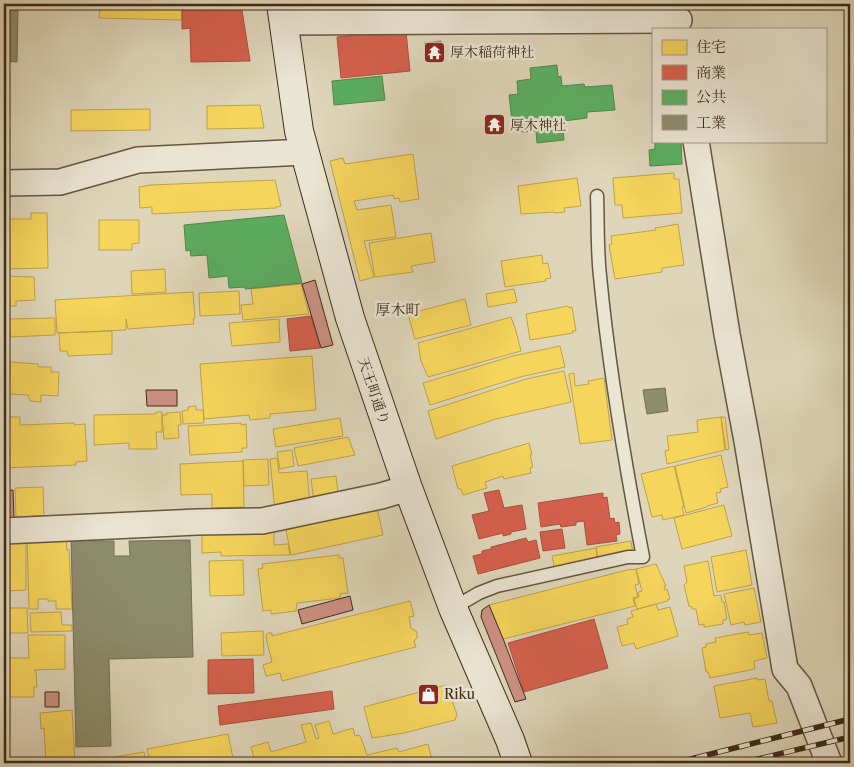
<svg xmlns="http://www.w3.org/2000/svg" width="854" height="767" font-family="'Libre Caslon Text','Noto Serif JP',serif">
<style>
.homes{fill:#f6d55c;stroke:#bea247}
.shops{fill:#d6604d;stroke:#a8503d}
.public{fill:#5aae61;stroke:#51874b}
.industry{fill:#8c8c6e;stroke:#746f54}
.building{fill:#cd9185;stroke:#3c2b17}
.lines{fill:none;stroke-linecap:round;stroke-linejoin:round}
.lane-casing{stroke:#655640;stroke-width:15}
.street-casing{stroke:#655640;stroke-width:28}
.secondary-casing{stroke:#3c2b17;stroke-width:30}
.lane{stroke:#eae4d2;stroke-width:12}
.street{stroke:#eae4d2;stroke-width:25}
.secondary{stroke:#eae4d2;stroke-width:28}
.rail-casing{stroke:#3c2b17;stroke-width:5.5}
.rail{stroke:#eae4d2;stroke-width:4;stroke-dasharray:11;stroke-linecap:butt}
.labels{text-anchor:middle;stroke-width:5;stroke-linejoin:round;paint-order:stroke}
.poi-label{font-size:14px;fill:#3c2b17;stroke:#eae4d2;text-anchor:start}
.street-label{font-size:14px;fill:#3c2b17;stroke:#eae4d2}
.neighbourhood-label{font-size:15px;fill:#3c2b17;stroke:#eae4d2}
</style>
<rect width="100%" height="100%" fill="#dfd6ba"/>
<filter id="stains"><feTurbulence type="fractalNoise" baseFrequency=".004" numOctaves="4"/><feColorMatrix values="0 0 0 0 .2 0 0 0 0 .09 0 0 0 0 .02 0 0 0 .5 -.17"/></filter>
<radialGradient id="worn" r=".72"><stop offset=".6" stop-color="#630" stop-opacity="0"/><stop offset="1" stop-color="#630" stop-opacity=".3"/></radialGradient>
<path class="homes" d="M100,4H181L182,20L99,18Z
M260,105L264,128L207,129V106Z
M150,109V130L71,131V110Z
M413,154L419,199L400,202L399,198L394,199L393,195L354,201L357,210L391,205L396,237L364,241L374,277L360,281L330,161L343,158L345,164Z
M674,173V179H679L682,213L623,218L622,205H615L613,178Z
M577,178L581,206L564,208L565,212L554,213V212L521,214L518,186Z
M275,180L281,206L276,207V208L152,214V207L140,208L139,187L151,185Z
M31,213H47L48,268L4,269V219H31Z
M99,220H139V243L132,244V250H99Z
M678,224L684,265L662,268V272L615,279L609,245L612,244L611,236L656,230L655,228Z
M431,233L435,262L411,266L413,272L375,277L369,243Z
M542,255L543,264L548,263L551,278L545,279L546,281L505,287L501,261Z
M165,269L166,292L132,294L131,271Z
M4,276L34,277L35,300L16,301V306H4Z
M301,284L309,314L243,320L241,305L253,304L251,289Z
M514,289L517,302L488,307L486,294Z
M239,291L240,314L200,316L199,293Z
M193,292L195,318L193,319L194,324L128,329L126,319V330L57,333L55,300Z
M465,299L471,325L415,339L408,314Z
M568,306L569,308L572,307L576,331H572L573,333L530,340L526,314Z
M511,317L516,331L521,351L428,377L421,361L418,343Z
M55,318V335L10,337L9,319Z
M279,319L280,342L232,346L229,323Z
M4,320H9L10,337H4Z
M112,331V354L68,356L67,351H60L59,333Z
M560,346L565,367L520,377L430,405L423,383L513,356Z
M312,356L316,410L270,414V418L250,420L249,415L204,419L200,364Z
M10,362L38,364V367H51V372H59L58,396L41,395V402L30,401L28,395L9,394Z
M564,371L571,402L496,419L436,439L428,411L526,379Z
M574,373L575,386L589,384L588,381L604,378L612,440L580,444L569,374Z
M196,406V410H203L204,423L183,424L182,411L188,410V407Z
M156,412H162V432H156L157,449H129V443L94,445V415L156,414Z
M180,412L181,425H178L179,438L164,439L162,415H167L166,413Z
M4,417H20V425L74,423V425L85,424L87,461L76,462V465L4,468Z
M721,417L725,450L667,464L665,451L669,450L667,436L698,432L697,420Z
M721,417H725L729,449L726,450Z
M340,418L343,436L276,447L273,429Z
M241,423V425L246,424L247,448H242V452L190,455L188,426Z
M348,437L355,455L298,466L294,448Z
M529,443L532,455H530L533,467L530,468L531,473L504,479L503,476L485,482L487,488L463,495L461,489H458L452,466Z
M292,450L294,466L280,469L277,452Z
M721,455L728,487L720,489L721,492L716,493L718,503L707,506V507L686,513L675,466Z
M277,458L279,473L307,471L310,505L275,512L270,459Z
M268,459L269,485L244,486L243,460Z
M243,461L244,507L212,508V494L181,495L180,464Z
M674,466L684,507H682L684,515L663,520L662,515L652,517L641,474Z
M336,476L339,500L314,503L311,479Z
M43,487L44,516L16,517L15,488Z
M724,505L732,536L682,549L674,518Z
M377,508L383,535L291,555L286,530Z
M274,532V545L288,544L290,555L221,556V552L202,553V533Z
M66,537L67,550H69L72,609H56V601H48V599H38V609H29L27,538Z
M4,541H26V590L6,591V584H4Z
M631,541L633,554L598,560L596,547Z
M596,548L598,563L555,570L552,556Z
M746,550L752,585L717,592L711,557Z
M339,555V558H343L348,593L340,594V598L297,603L296,611L271,614V610L263,611L258,569L263,568L262,564Z
M243,560L244,595L210,596L209,561Z
M708,561L714,596L721,595L722,602H724L727,619L723,620V624L704,627V624L699,625L696,609H692V607L689,606L684,585L687,582L684,566Z
M656,564L666,586H664L665,590L667,589L670,599L667,600L668,601L637,609L634,599L639,597L638,592L642,591L636,569Z
M631,569V570L636,569L639,584L635,585L638,597L633,598L635,606L503,639L489,605Z
M754,588L761,622L745,625L744,622L731,625L724,594Z
M410,601L414,616L409,617L411,628L417,632V638L414,641L416,647L282,681L280,673L266,676L263,665L272,662L267,642L266,635L268,633H272V636Z
M656,604L658,610L670,607L678,636L636,649L634,643L622,646L617,627L628,624L627,619L633,617L631,611Z
M4,608H27L28,633H4Z
M61,612L62,625H72V631L31,632L30,613Z
M263,631L264,655L222,656L221,633Z
M748,632L749,635L762,633L767,658L754,661L755,669L710,678L708,672H706L702,648L706,647V644L716,642L715,638Z
M28,635H65V669L34,670L36,671L37,687H34V697H4L5,658H29Z
M757,678V680L765,679L769,701H772L777,723L753,727L750,713L720,718L714,686Z
M446,685L457,714L455,720L404,733L372,738L364,707Z
M72,710L75,761L46,762L44,728L41,729L40,713Z
M329,721L333,734L353,728L355,736L359,735L362,740L367,755L397,748L399,752L428,744L433,763H235L254,758L251,747L268,742L271,752L306,742L301,725L311,723L316,739L319,738L315,725Z
M228,734L234,763H150L147,749Z
M144,752L146,763H115L114,757Z"/>
<path class="shops" d="M182,4H241L250,61L191,62L190,28L182,29Z
M390,32H406L410,71L341,78L337,37Z
M311,316L320,348L290,351L287,319Z
M499,490L504,508L522,505L526,529L511,532V534L503,536V533L479,539L472,515L489,511L484,493Z
M603,493V498L607,497L610,519L614,518L615,523L619,522L620,534L616,535L617,541L587,545L584,521L576,522V525L561,527L560,524L541,527L538,503Z
M562,529L565,548L543,551L540,532Z
M526,538L528,542L536,540L540,558L478,574L473,556L482,554V551L491,549V547Z
M594,619L608,668L524,692L508,643Z
M253,659L254,693L208,694V660Z
M332,691L334,709L220,725L218,706Z"/>
<path class="public" d="M441,41L443,61L427,62L425,43Z
M557,65L558,77L561,76L562,86L584,84L585,87L612,85L615,110L587,112V118L564,121L565,128L563,129L564,140L537,143L536,131L522,132L521,120L512,121L509,95L518,94L517,81L531,79L530,68Z
M382,76L385,100L334,105L332,81Z
M681,141L682,164L650,166L649,150L655,149V143Z
M284,215L302,283L245,289V287L229,288L228,276L209,278L207,255L191,256L190,250L186,251L184,225Z"/>
<path class="industry" d="M4,6H18L17,62L4,61Z
M665,388L668,411L647,414L643,390Z
M71,537H92V541H114V556H130L129,541L190,540L193,657L109,659L111,746L76,747Z"/>
<path class="building" d="M315,280L333,345L321,348L302,284Z
M146,390H177V406H147Z
M13,490L14,519H4V491Z
M350,596L353,610L302,624L298,610Z
M489,605L504,641L526,699L515,702L481,617L482,610Z
M45,692H59V707H45Z"/>
<g class="lines">
<defs>
<path id="lane" d="M453,608L479,593L497,586L628,557H643C625,464 609,370 600,276C597,249 598,222 597,196"/>
<path id="street" d="M283,22L679,20
M696,141L727,334L747,441L785,669L799,686L829,763
M4,183L60,182L138,160L305,152
M4,531L197,522L262,521L381,496L408,488"/>
<path id="secondary" d="M281,4L299,131L350,318L408,488L453,608L510,740L518,763"/>
</defs>
<use href="#lane" class="lane-casing"/>
<use href="#street" class="street-casing"/>
<use href="#secondary" class="secondary-casing"/>
<use href="#lane" class="lane"/>
<use href="#street" class="street"/>
<use href="#secondary" class="secondary"/>
<defs>
<path id="rail" d="M675,763L850,719
M741,763L850,737"/>
</defs>
<use href="#rail" class="rail-casing"/>
<use href="#rail" class="rail"/>
</g>
<defs>
<symbol id="temple-square" viewBox="-11 -11 22 22"><rect x="-9" y="-9" width="18" height="18" rx="4" fill="#8f2418" stroke="#eae4d2"/><path d="M0-6L5-2H3V0L6.5 2.5H4V6H1.5V3h-3V6H-4V2.5H-6.5L-3 0V-2H-5Z" fill="#fff"/></symbol>
<symbol id="shop-square" viewBox="-11 -11 22 22"><rect x="-9" y="-9" width="18" height="18" rx="4" fill="#8f2418" stroke="#eae4d2"/><path d="M-5-2.5h2.3a2.7 3.5 0 0 1 5.4 0H5L5.5 6h-11ZM-1.5-2.5h3a1.5 2.3 0 0 0-3 0Z" fill="#fff"/></symbol>
</defs>
<g fill-rule="evenodd">
<use href="#temple-square" x="422" y="40" width="25" height="25"/>
<use href="#temple-square" x="482" y="112" width="25" height="25"/>
<use href="#shop-square" x="416" y="682" width="25" height="25"/>
</g>
<g class="labels">
<g class="poi-label">
<text x="450" y="57">厚木稲荷神社</text>
<text x="510" y="130">厚木神社</text>
<text x="444" y="699">Riku</text>
</g>
<g class="street-label">
<text transform="translate(374 391) rotate(71)" y="5">天王町通り</text>
</g>
<g class="neighbourhood-label">
<text x="398" y="315">厚木町</text>
</g>
</g>
<rect width="854" height="767" fill="none" stroke="#dfd6ba" stroke-width="20"/>
<rect x="5" y="5" width="844" height="757" fill="none" stroke="#3c2b17" stroke-width="2.5"/>
<rect x="10" y="10" width="834" height="747" fill="none" stroke="#3c2b17"/>
<rect x="652" y="28" width="175" height="115" fill="#eae4d2" stroke="#a49a87"/>
<rect x="662" y="40" width="25" height="15" fill="#f6d55c" stroke="#a49a87"/>
<text x="696" y="52" font-size="15" fill="#3c2b17">住宅</text>
<rect x="662" y="65" width="25" height="15" fill="#d6604d" stroke="#a49a87"/>
<text x="696" y="78" font-size="15" fill="#3c2b17">商業</text>
<rect x="662" y="90" width="25" height="15" fill="#5aae61" stroke="#a49a87"/>
<text x="696" y="102" font-size="15" fill="#3c2b17">公共</text>
<rect x="662" y="115" width="25" height="15" fill="#8c8c6e" stroke="#a49a87"/>
<text x="696" y="128" font-size="15" fill="#3c2b17">工業</text>
<rect width="100%" height="100%" filter="url(#stains)"/>
<rect width="100%" height="100%" fill="url(#worn)"/>
</svg>
